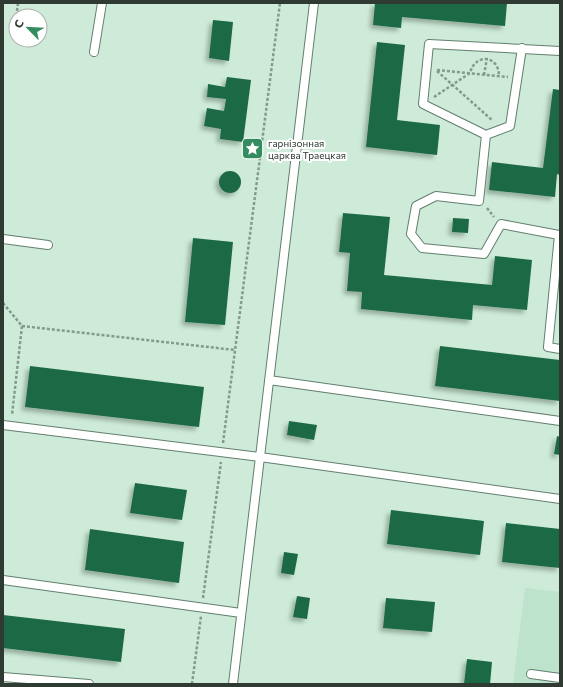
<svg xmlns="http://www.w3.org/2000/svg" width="563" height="687" font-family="Commissioner,sans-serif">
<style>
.built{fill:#bde3cc}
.building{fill:#1d6945;filter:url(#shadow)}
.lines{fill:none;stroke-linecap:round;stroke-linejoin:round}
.service-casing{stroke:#637e6e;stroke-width:10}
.path{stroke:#849a8c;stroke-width:2.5;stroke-dasharray:3 2;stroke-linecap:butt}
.service{stroke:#fff;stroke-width:8}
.labels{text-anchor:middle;stroke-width:4;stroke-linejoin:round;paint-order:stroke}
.poi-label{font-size:10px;fill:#2e3a32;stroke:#fff;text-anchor:start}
</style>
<defs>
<filter id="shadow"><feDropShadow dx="-3.5" dy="3.5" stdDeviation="2" flood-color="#0004"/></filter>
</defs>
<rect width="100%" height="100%" fill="#cdebd8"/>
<path class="built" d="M525,588L560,592V684H513Z"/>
<path class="building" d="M375,3H507L505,26L402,17L401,28L373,25Z
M213,20L233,22L229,61L209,58Z
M377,42L405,45L397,120L440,125L437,155L366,147Z
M227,77L251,80L243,142L220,139L221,129L204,126L207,108L224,111L226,99L207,97L208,84L225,87Z
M553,89L560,90V175L557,174L555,197L489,190L492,162L543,168Z
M219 182a11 11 0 1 1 22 0a11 11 0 1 1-22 0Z
M343,213L390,217L384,275L492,285L495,256L532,260L527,310L473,305L472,320L361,309L362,292L347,291L350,253L339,252Z
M453,218L469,219L468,233L452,232Z
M193,238L233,242L225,325L185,322Z
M440,346L560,360V401L435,386Z
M30,366L204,387L199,427L25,407Z
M289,421L317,425L314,440L287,435Z
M557,436L560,437V455L554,454Z
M135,483L187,490L182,520L130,513Z
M391,510L484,521L480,555L387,544Z
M506,523L560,529V568L502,562Z
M90,529L184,542L179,583L85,570Z
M284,552L298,554L294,575L281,573Z
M297,596L310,598L307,619L293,617Z
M386,598L435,602L432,632L383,628Z
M3,615L125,629L121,662L3,648Z
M467,659L492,662L490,684H464Z"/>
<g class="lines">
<defs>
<path id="service" d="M522,48L510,126L486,135L423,104L429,44L560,51
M94,52L102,3
M486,135L479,201L436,196L416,206L411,234L422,248L484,254L501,224L559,235L548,347L560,349
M3,239L48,245
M269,380L560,421
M3,425L260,457L560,499
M3,580L241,613
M531,674L560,678
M3,677L89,684
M233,684L314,3"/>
</defs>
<use href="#service" class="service-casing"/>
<path class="path" d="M17,11L18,3
M437,70L508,77
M437,71L493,121
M484,75L487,58
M434,97L470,73C475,53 499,55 499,76
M487,208L494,217
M3,303L22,326L12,415
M22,326L235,350
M223,443L280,3
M203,598L221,462
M192,684L201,616"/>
<use href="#service" class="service"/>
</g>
<defs>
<symbol id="sight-square" viewBox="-11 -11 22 22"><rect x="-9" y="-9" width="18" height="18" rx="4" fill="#358c60" stroke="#fff"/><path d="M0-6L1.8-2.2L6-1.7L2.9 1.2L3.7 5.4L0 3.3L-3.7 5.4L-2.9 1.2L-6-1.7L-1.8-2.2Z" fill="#fff"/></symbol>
</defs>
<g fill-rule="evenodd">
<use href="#sight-square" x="240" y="136" width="25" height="25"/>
</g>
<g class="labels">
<g class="poi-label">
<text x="268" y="147">гарнізонная<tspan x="268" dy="12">царква Траецкая</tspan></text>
</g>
</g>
<rect width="563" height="687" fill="none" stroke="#2e3a32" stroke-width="8"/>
<g transform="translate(28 28) rotate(294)"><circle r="19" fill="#ffffff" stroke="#abb0ad"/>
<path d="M0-3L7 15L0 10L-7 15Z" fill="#358c60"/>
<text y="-6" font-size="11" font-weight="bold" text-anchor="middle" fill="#2e3a32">С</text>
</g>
</svg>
